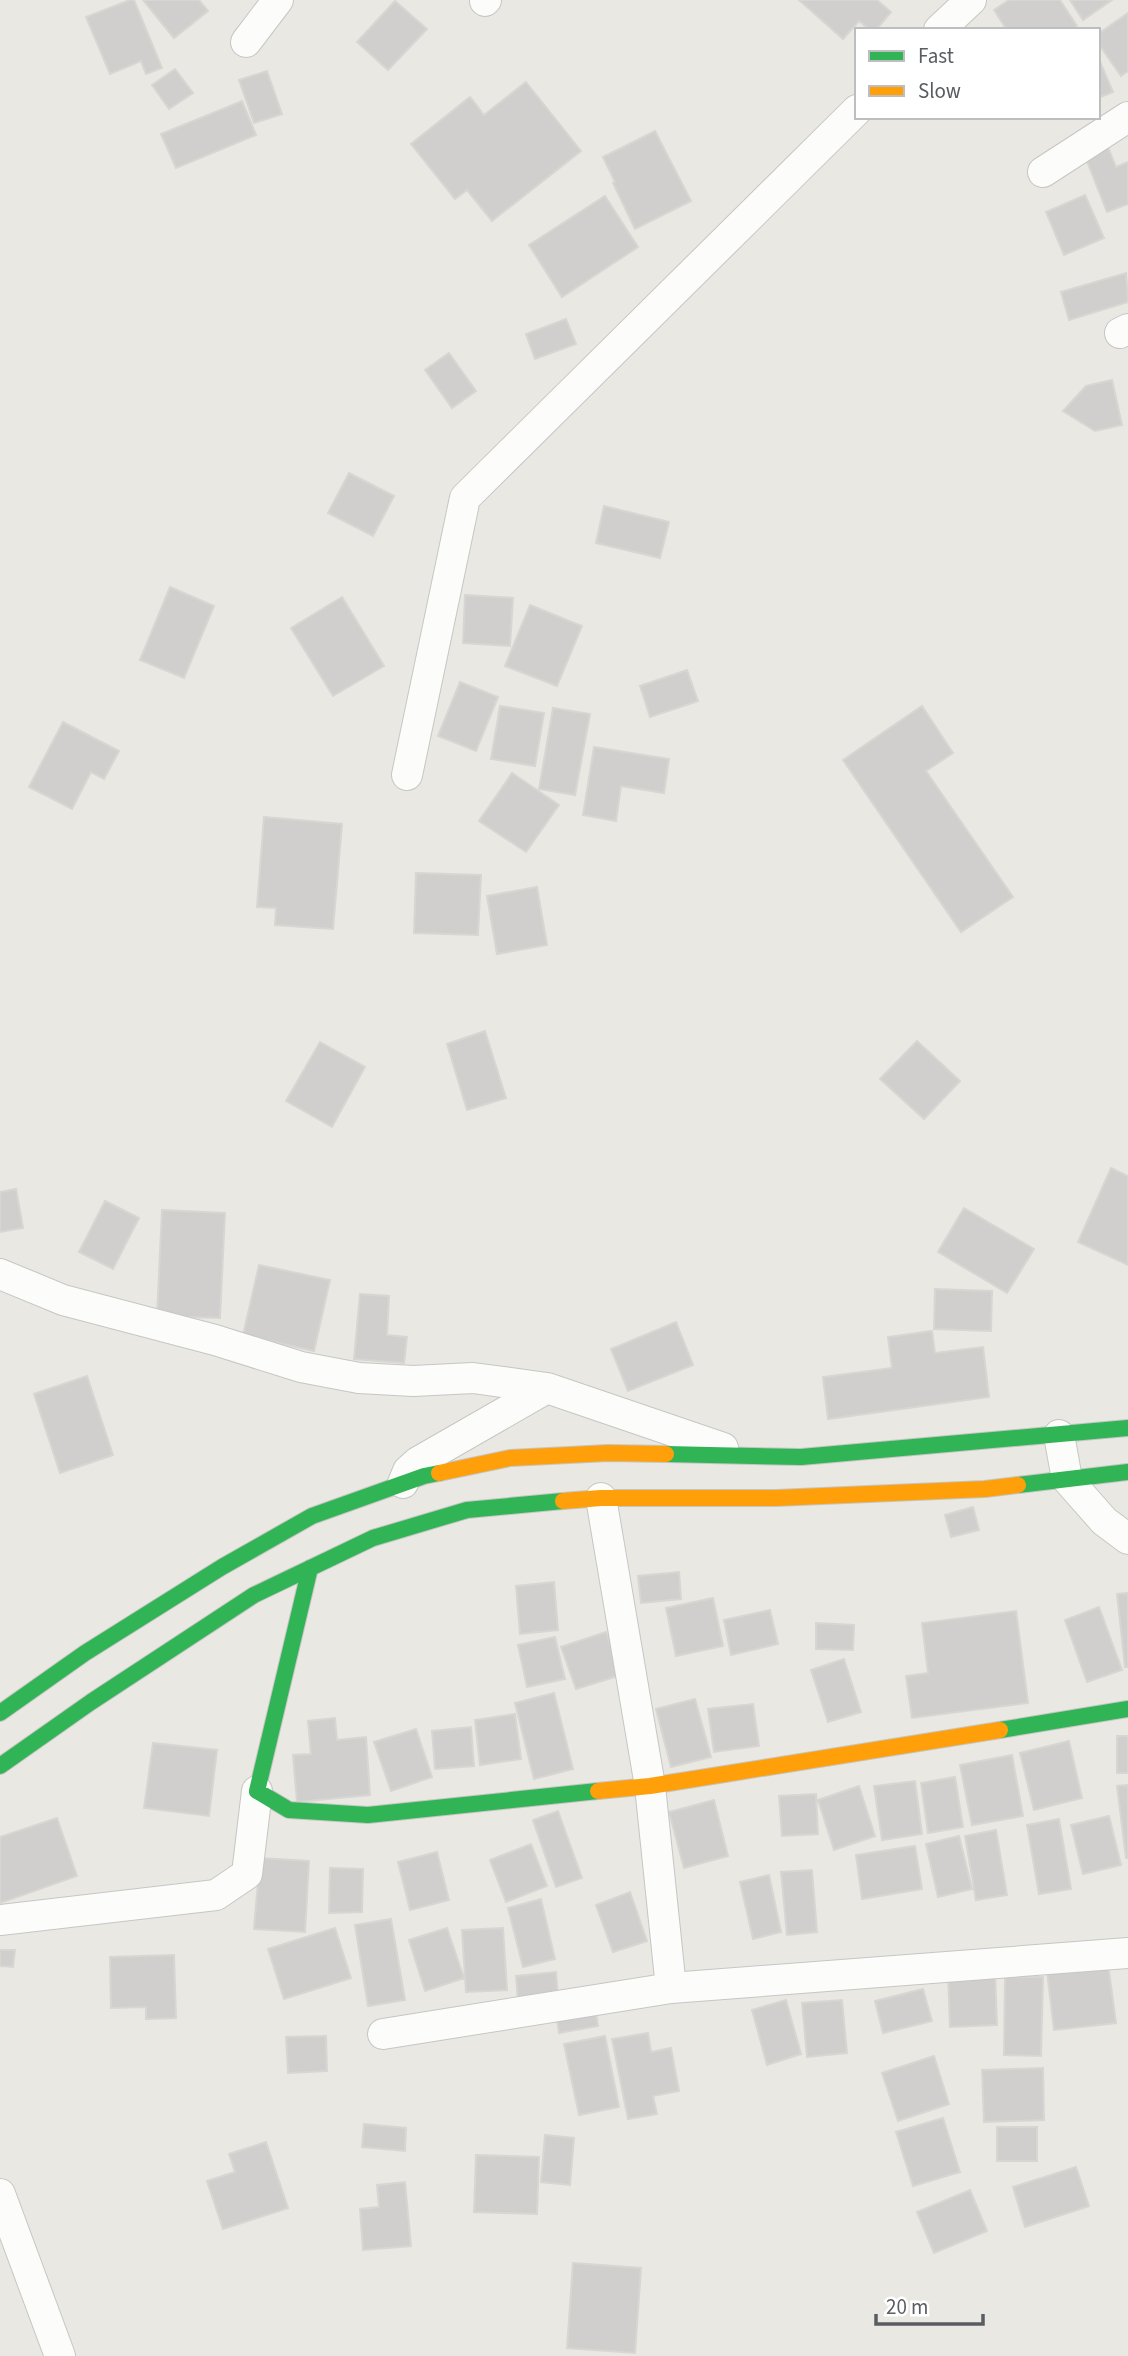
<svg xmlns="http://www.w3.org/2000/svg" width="1128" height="2356" font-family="'Source Sans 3',sans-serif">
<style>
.building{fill:#d1cfcd;stroke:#d8d6d2;stroke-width:2}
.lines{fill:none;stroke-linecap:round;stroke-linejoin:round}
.street-casing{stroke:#c6c6c5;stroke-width:32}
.fast-casing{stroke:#c5c5c3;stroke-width:18}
.slow-casing{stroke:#c5c5c3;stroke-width:18}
.street{stroke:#fcfcfb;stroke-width:30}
.fast{stroke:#30b455;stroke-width:16}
.slow{stroke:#ff9f0a;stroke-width:16}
</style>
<rect width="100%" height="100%" fill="#e9e8e3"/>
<path class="building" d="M130,0H134L162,68L146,74L141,61L110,74L86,17Z
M143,0H199L208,11L174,38Z
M799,0H877L891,12L876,30H870L859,21L843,39Z
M1009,0H1060L1077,26L1072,30H1007L994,10Z
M1070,0H1112L1083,20Z
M395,1L427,29L388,70L357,42Z
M1128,13V71L1121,76L1098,43V34Z
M1098,57L1113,92L1098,98Z
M175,69L193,93L169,109L152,85Z
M267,71L282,114L254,123L239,80Z
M526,82L581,151L492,221L467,190L455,199L411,144L470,97L484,115Z
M242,101L256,135L176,168L161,134Z
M655,131L691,201L635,229L613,183L615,182L603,157Z
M1108,147L1116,167L1128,162V204L1107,212L1085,156Z
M1085,195L1104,238L1064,255L1046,212Z
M605,196L638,247L562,297L529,245Z
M1126,273L1128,302L1069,320L1061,292Z
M566,319L576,344L535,359L526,334Z
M449,353L476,391L452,408L425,370Z
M1112,380L1122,425L1095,431L1063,411L1086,386Z
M349,473L394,496L373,536L328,513Z
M604,506L669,522L660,558L596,543Z
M170,587L214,606L184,678L140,660Z
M465,595L513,598L510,646L463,643Z
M342,597L384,666L333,696L291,628Z
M530,605L582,626L557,686L505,666Z
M687,670L698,701L650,717L640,686Z
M460,682L498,697L476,751L438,736Z
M500,706L544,713L535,766L491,759Z
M922,706L953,753L926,771L1013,897L961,932L843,760Z
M553,708L590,714L575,795L539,789Z
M63,722L119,751L104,779L91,772L72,809L29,787Z
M594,747L669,759L664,793L621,786L616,821L583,815Z
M512,773L559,805L526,852L479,821Z
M264,817L342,824L333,929L275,925L276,908L257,907Z
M416,873L481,875L478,935L414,933Z
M537,887L547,945L497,954L487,896Z
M485,1031L506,1098L467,1110L447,1044Z
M917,1041L960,1081L924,1119L880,1079Z
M320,1042L365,1067L332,1127L286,1101Z
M1111,1168L1128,1176V1265L1078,1242Z
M16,1189L23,1228L0,1232V1192Z
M105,1201L139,1218L113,1269L79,1252Z
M964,1208L1034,1249L1007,1293L938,1252Z
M162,1210L225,1213L220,1318L157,1316Z
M259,1265L330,1280L314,1351L243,1335Z
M935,1289L992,1291L991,1331L934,1329Z
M360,1294L389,1296L387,1335L407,1337L404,1363L354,1359Z
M676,1322L693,1365L628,1391L611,1349Z
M932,1331L935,1353L983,1347L989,1397L828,1419L823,1377L892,1368L888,1337Z
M87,1376L113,1455L60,1473L34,1394Z
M973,1507L979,1530L951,1537L945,1515Z
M679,1572L681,1599L641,1603L638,1576Z
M554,1582L558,1630L520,1634L516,1586Z
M1128,1593V1667H1125L1117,1594Z
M713,1598L723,1646L676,1656L666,1608Z
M1099,1607L1122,1670L1087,1682L1065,1620Z
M770,1610L778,1644L731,1655L724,1620Z
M1016,1611L1028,1703L912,1718L906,1676L928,1673L922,1623Z
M816,1623L854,1625L853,1650L816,1649Z
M606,1632L621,1675L576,1689L561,1647Z
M555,1637L565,1679L527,1687L518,1645Z
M844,1659L861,1712L828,1722L811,1670Z
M554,1693L573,1769L534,1779L515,1703Z
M695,1699L711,1757L671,1767L656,1709Z
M753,1704L759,1746L714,1752L708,1709Z
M515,1714L521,1759L480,1765L475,1720Z
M335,1718L337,1740L366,1737L370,1795L297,1802L293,1755L311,1754L308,1721Z
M471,1727L474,1766L435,1769L432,1731Z
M416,1729L432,1777L391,1791L374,1742Z
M1117,1736H1128V1773H1117Z
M1069,1741L1082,1798L1034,1810L1020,1753Z
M153,1743L217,1750L209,1816L144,1808Z
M1012,1755L1023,1816L972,1825L960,1765Z
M955,1777L963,1827L928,1833L921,1783Z
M915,1781L922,1834L882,1840L874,1786Z
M1128,1785V1858H1126L1117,1786Z
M859,1786L875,1836L834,1850L818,1800Z
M816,1794L818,1834L782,1836L779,1796Z
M714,1800L728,1856L684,1868L669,1812Z
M558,1811L582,1878L556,1887L533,1820Z
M1109,1816L1121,1865L1083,1874L1071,1825Z
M57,1818L77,1876L0,1903V1837Z
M1059,1819L1071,1889L1039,1894L1027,1825Z
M996,1830L1007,1895L976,1900L965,1836Z
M959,1836L972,1889L938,1897L926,1844Z
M531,1844L547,1886L506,1902L490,1860Z
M915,1846L922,1889L862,1899L856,1855Z
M437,1852L449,1900L410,1910L398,1862Z
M260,1858L309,1861L305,1932L254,1929Z
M330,1868L363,1869L362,1912L329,1913Z
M812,1870L817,1932L787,1935L781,1872Z
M769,1875L781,1932L753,1939L740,1882Z
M630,1892L647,1941L613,1952L596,1905Z
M541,1899L555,1959L523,1967L508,1908Z
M391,1919L405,2000L368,2006L355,1925Z
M335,1928L351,1978L284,1999L268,1949Z
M447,1928L464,1978L425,1991L409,1940Z
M503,1928L507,1990L466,1992L462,1930Z
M0,1950H15L13,1967L0,1966Z
M174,1955L176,2018L146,2019V2007L111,2008L110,1957Z
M1107,1956L1116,2023L1054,2030L1046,1963Z
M995,1971L997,2025L950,2027L948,1973Z
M556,1972L558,1997L518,2001L516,1976Z
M1005,1977H1043L1041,2056L1004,2055Z
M923,1989L932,2021L883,2033L875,2001Z
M786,2000L801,2054L767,2065L752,2010Z
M842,2000L847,2053L807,2057L802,2003Z
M595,2005L598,2026L559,2033L556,2013Z
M648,2033L651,2052L671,2048L679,2091L653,2096L657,2114L628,2119L612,2039Z
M326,2036L327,2071L288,2073L286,2037Z
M605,2036L619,2107L579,2115L564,2044Z
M934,2056L949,2104L898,2121L882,2073Z
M1043,2068L1044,2120L984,2122L982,2070Z
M943,2118L960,2172L913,2186L896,2132Z
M364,2124L406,2128L405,2151L362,2147Z
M997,2127H1037V2161H997Z
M545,2135L574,2138L570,2185L541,2182Z
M266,2142L288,2208L223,2229L207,2181L235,2172L229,2154Z
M476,2155L539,2157L537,2214L474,2212Z
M1076,2167L1089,2206L1025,2227L1013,2187Z
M405,2182L411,2246L363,2250L360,2209L379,2207L377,2185Z
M970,2190L987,2231L934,2253L917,2212Z
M573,2263L641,2268L635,2353L567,2348Z"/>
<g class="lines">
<defs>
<path id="street" d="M485,1L486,0
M939,30L971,0
M246,42L278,0
M1043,172L1128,117
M1120,333L1128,329
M407,775L465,498L857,110
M0,1274L63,1300L215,1340L301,1367L359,1378L413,1381L473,1378L547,1388L723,1448
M1059,1435L1067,1479L1104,1521L1128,1539
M403,1483L408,1471L418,1462L547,1388
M601,1498L650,1786L671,1988
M0,1920L216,1895L247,1874L257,1791
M383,2034L671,1988L1128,1953
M0,2194L60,2356"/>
<path id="fast" d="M666,1454L801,1457L1128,1428
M1018,1485L1128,1472
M310,1568L257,1791L289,1810L368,1815L598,1791
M0,1713L85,1653L222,1567L312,1516L424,1476L439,1473
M1000,1730L1128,1709
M0,1766L91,1702L254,1595L373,1538L467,1510L563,1501"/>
<path id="slow" d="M439,1473L510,1458L608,1453L666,1454
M563,1501L601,1498H776L985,1489L1018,1485
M598,1791L650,1786L1000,1730"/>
</defs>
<use href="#street" class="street-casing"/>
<use href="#fast" class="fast-casing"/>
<use href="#slow" class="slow-casing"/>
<use href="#street" class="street"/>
<use href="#fast" class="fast"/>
<use href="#slow" class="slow"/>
</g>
<rect x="855" y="28" width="245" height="91" fill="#ffffff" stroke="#bdbec0" stroke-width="2"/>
<rect x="869" y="51" width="35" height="10" fill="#30b455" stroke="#bdbec0" stroke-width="2"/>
<text x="918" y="63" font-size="21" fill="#595d61">Fast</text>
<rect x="869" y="86" width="35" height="10" fill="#ff9f0a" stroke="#bdbec0" stroke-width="2"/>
<text x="918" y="98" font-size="21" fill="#595d61">Slow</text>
<path d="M876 2314v10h107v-10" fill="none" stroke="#595d61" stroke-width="3.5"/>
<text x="886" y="2314" font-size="21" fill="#595d61" stroke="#ffffff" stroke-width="5" paint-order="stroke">20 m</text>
</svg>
